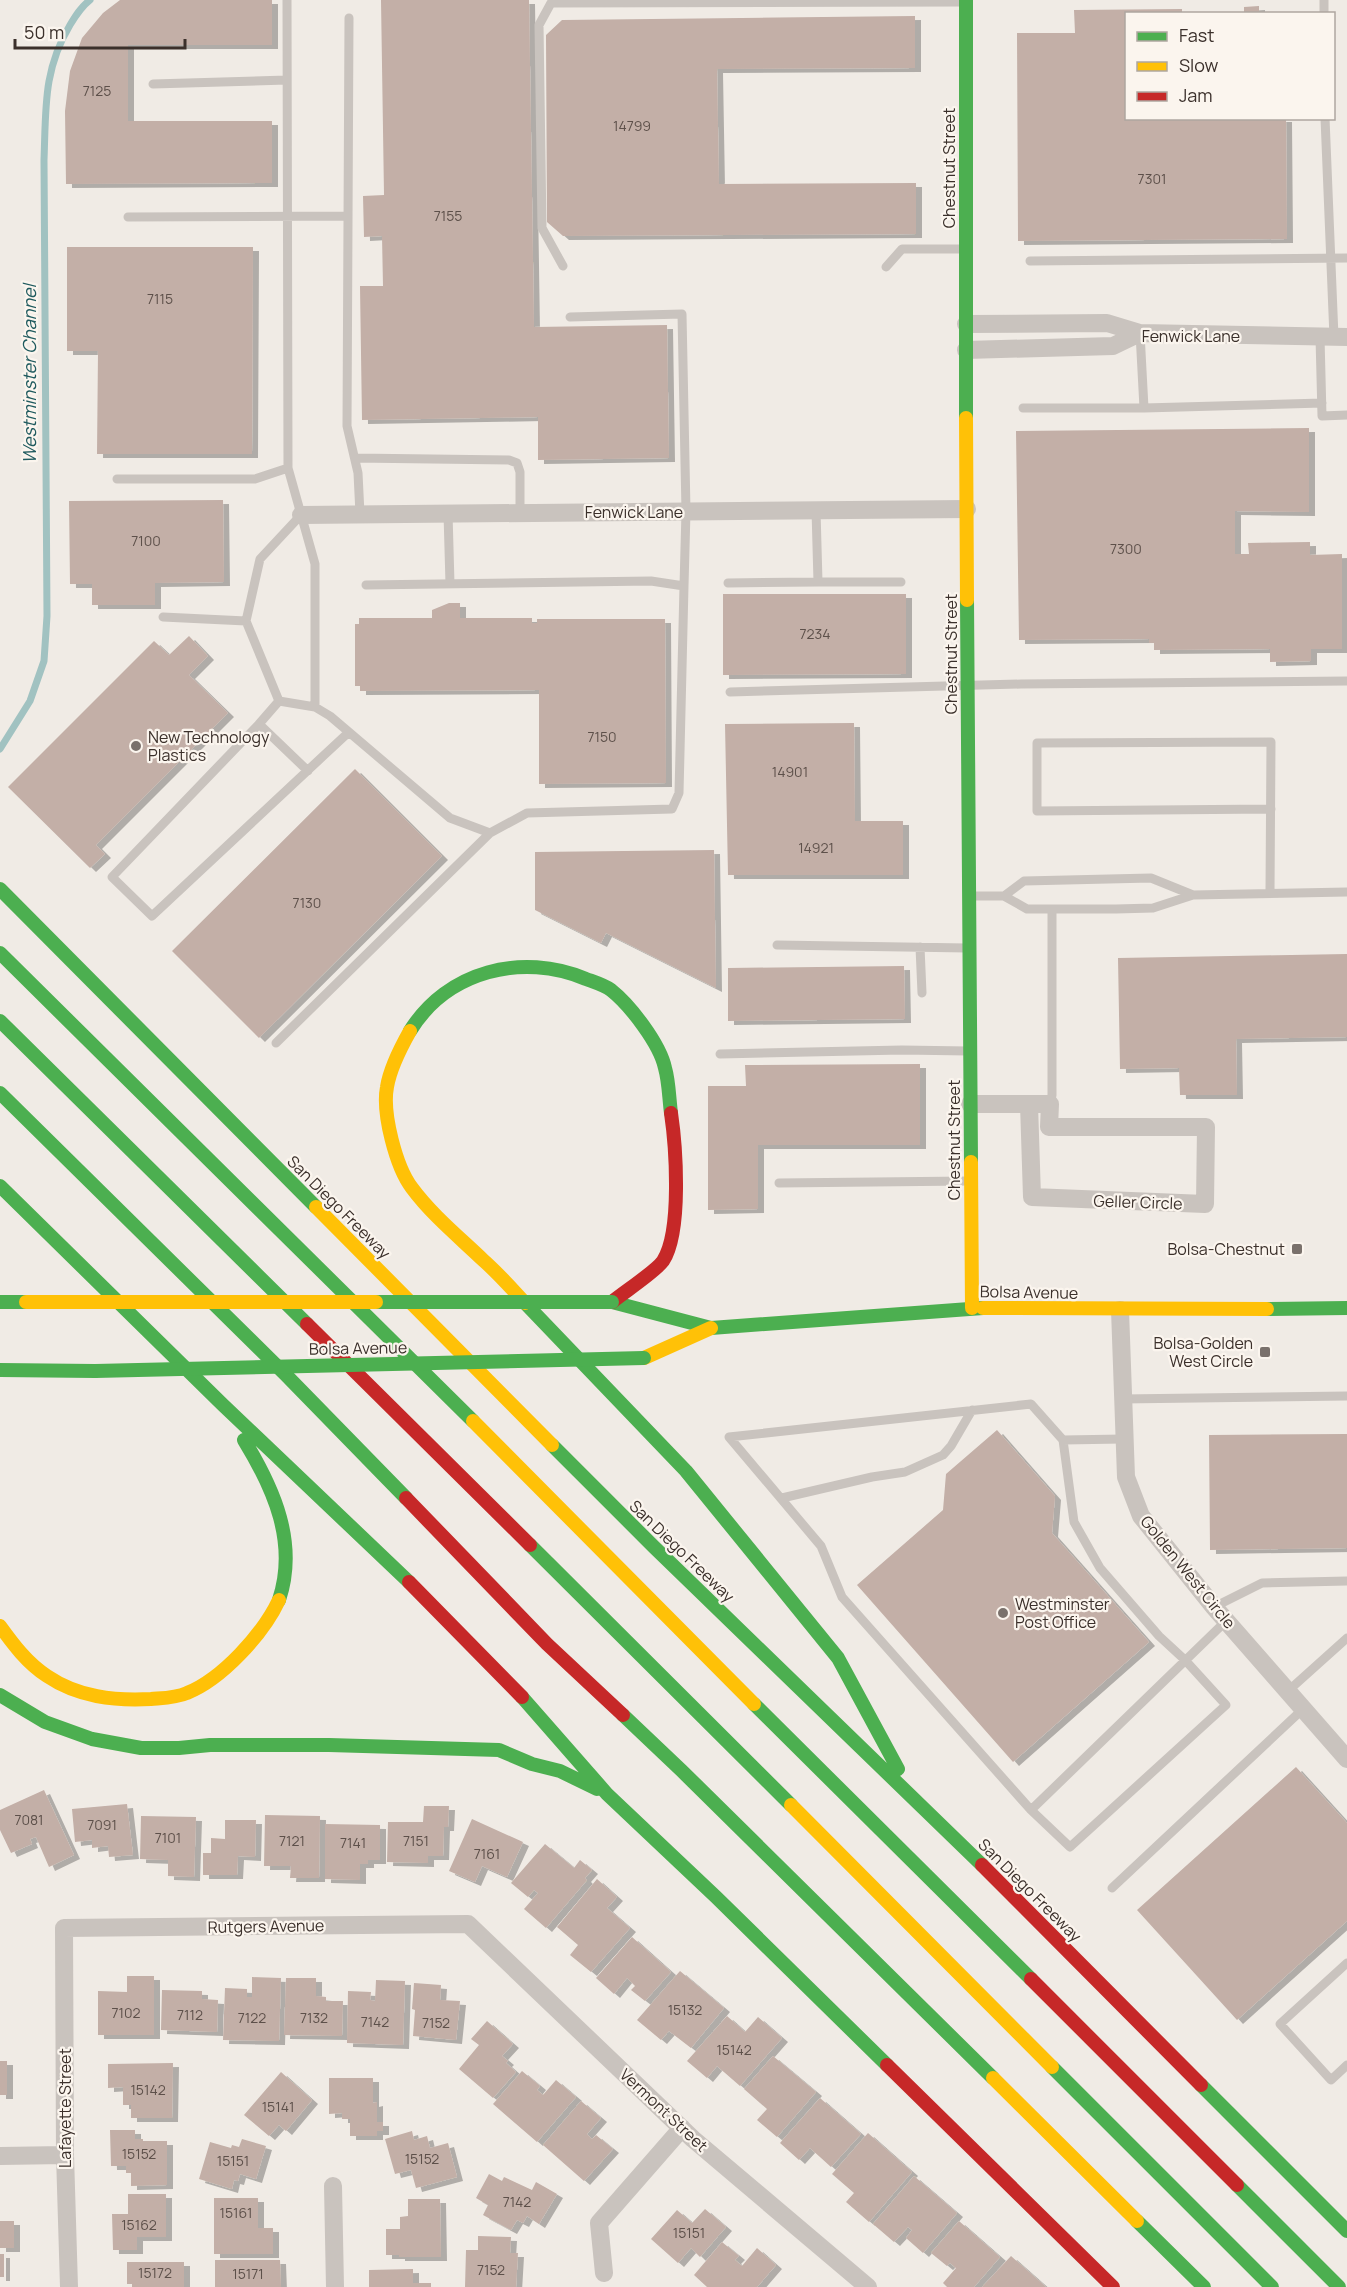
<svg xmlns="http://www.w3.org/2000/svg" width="1347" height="2287" font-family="Manrope,sans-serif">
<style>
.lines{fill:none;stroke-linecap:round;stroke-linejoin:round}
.stream{stroke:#a1c2c1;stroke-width:7}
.building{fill:#c3afa7;filter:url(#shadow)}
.lane{stroke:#c9c3be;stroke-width:9}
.street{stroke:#c9c3be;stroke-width:18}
.fast{stroke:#4caf50;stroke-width:14}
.slow{stroke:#ffc107;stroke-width:14}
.jam{stroke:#c62828;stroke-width:14}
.fast-bridge{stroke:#4caf50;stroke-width:14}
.slow-bridge{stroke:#ffc107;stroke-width:14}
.poi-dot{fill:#7a716c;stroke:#fbf5ee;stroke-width:2}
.labels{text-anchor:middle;stroke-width:4.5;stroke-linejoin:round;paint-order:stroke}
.number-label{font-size:14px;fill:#5d504a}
.street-label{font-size:16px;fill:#3b302b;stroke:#fbf5ee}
.poi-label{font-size:16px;fill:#3b302b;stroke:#fbf5ee;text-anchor:start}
.water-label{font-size:18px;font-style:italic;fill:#1f5a5e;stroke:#fbf5ee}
</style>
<defs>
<filter id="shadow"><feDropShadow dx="6" dy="4" stdDeviation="0" flood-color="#0004"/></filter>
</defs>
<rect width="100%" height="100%" fill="#f0ebe5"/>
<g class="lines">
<path class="stream" d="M0,749L30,701L44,661L47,616L44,160C46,109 43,70 70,25C76,15 81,7 90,0"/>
</g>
<path class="building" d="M120,0H272V45H128V121H272V183L66,184L65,111L70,71L82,38L103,13Z
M381,0H529L534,327L667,325L669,458L538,460V417L362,420L360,286H383L382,236L364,237L363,196L384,195Z
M1259,6V14H1244V7Z
M1182,9V14H1126V118H1286L1287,239L1018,241L1017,33H1075L1074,10Z
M915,16V68L717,69L719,184L916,183V234L563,236L547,222L546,35L562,20Z
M67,247H253L252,454H97L98,351H67Z
M1309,428V512L1235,511V554H1249L1248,543L1310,542V555L1342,554V649H1311V661L1270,662V649L1154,650V643H1149V639L1019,640L1016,431Z
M223,500L224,582L155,583V605H92V584H70L69,501Z
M723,594H906V674L723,675Z
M449,603H460V618H532V623H537V619H665L666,783L539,784V690L360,691V686H355V624H359V618H432V610Z
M189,636L208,656L189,675L228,713L96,845L105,854L90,868L8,787L154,641L169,655Z
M854,723L855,821H903V875H728L725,724Z
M355,769L442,856L259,1038L172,951Z
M714,850L716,988L606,933L601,943L535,910V852Z
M1347,954V1037L1236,1039L1237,1095H1180L1179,1068L1120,1069L1118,958Z
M904,966L905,1019L728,1021V968Z
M920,1064V1145H758V1209L708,1210V1086H746L745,1065Z
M997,1430L1055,1496L1052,1533L1149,1642L1013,1762L857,1585L943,1510L946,1474Z
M1347,1434V1548L1210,1550L1209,1435Z
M1296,1767L1347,1823V1921L1237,2020L1137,1910Z
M44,1790L74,1855L49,1867L36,1837L30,1839L32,1844L11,1853L0,1830V1810Z
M127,1804L133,1855L109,1857L108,1846L92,1848V1840L75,1842L72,1809Z
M424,1806H449L448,1827H444L443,1856H428V1863L387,1862L388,1822H423Z
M265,1815L320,1816L319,1878H290L291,1866H264Z
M141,1816L196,1817L194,1877L168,1876V1860L140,1859Z
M472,1819L523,1842L507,1877L482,1866L475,1882L449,1871Z
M225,1820H256L255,1857L238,1856L237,1875H203V1853H211V1838L225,1839Z
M325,1824L380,1825V1860H368V1864H360V1880L325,1879Z
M545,1844L574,1868L580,1860L592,1870L585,1878L587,1880L546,1928L524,1909L538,1893L534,1890L528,1897L511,1883Z
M597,1879L617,1897L607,1908L630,1928L591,1972L570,1955L578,1945L557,1927Z
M632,1937L671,1972L645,2001L631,1990L635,1986L627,1978L614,1994L596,1978Z
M680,1971L724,2008L691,2048L669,2031L661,2040L637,2020Z
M127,1976H154V2035H98V1991L127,1992Z
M252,1977L281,1978L279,2041L223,2040L225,1988L247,1989V1997H252Z
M286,1978H316V1996L326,1997V2001H343L342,2036L284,2035Z
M376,1980L405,1981L403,2045L347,2043L348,1991L371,1992L370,2000L375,2001Z
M414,1983L441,1985L440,2000L460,2001L456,2040L413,2036L415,2010L412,2009Z
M162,1990L202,1991V1999L218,2000L217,2032L161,2030Z
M727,2016L745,2032L758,2017L782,2038L740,2086L717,2066L707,2078L687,2061Z
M487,2021L513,2044L502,2056L508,2061L506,2063L516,2072L493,2098L459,2069L479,2045L471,2039Z
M773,2056L816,2092L777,2137L757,2120L767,2109L744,2089Z
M0,2061H7V2095H0Z
M173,2063L172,2118H131V2105H123V2087L108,2088V2064Z
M522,2071L540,2086L537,2090L543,2095L556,2080L576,2097L537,2142L493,2104Z
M281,2072L312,2100L286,2131L279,2125L269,2136L244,2115Z
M329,2078H373V2103L377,2102V2122H383V2131H377V2136H350V2119H342V2113L329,2114Z
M820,2098L861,2134L831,2167L810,2148L799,2160L780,2143Z
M581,2101L601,2118L587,2134L592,2139L596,2135L613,2149L584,2181L543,2145Z
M110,2130H135V2139H143V2141H167V2185L131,2186V2173H126V2166H111Z
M412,2131L414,2140L427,2136L430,2148L448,2143L457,2177L416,2188L411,2170L395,2174L385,2139Z
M868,2133L912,2172L869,2222L846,2202L854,2193L832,2174Z
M242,2139L266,2146L256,2179L240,2174L238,2181L234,2180L232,2189L199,2179L210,2142L231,2148L232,2145L239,2147Z
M489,2174L502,2181L504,2177L532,2190L536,2182L557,2194L539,2224L527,2216L523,2223L517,2220L511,2230L483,2215L488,2205L476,2198Z
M914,2176L957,2213L923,2253L906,2238L912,2230L908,2227L894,2242L873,2224Z
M128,2194H166V2237H137V2250H113L112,2214H128Z
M214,2198H258V2228H273V2254H214Z
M408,2199H440L441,2257H399V2255H386V2229H400V2217L408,2216Z
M705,2209L726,2227L700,2257L691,2248L678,2263L651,2239L677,2210L692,2223Z
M0,2221H14V2248H0Z
M959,2221L1000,2257L974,2287H947L943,2283L956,2268L950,2263L947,2266L931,2253Z
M478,2236L511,2237L510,2253H518L516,2287H465L466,2250H478Z
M722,2242L739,2256L735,2260L742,2266L757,2248L776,2265L757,2287H707L694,2275Z
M0,2254H4V2277H0Z
M1011,2256L1046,2287H982Z
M215,2260H280L281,2287H215Z
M127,2262H184V2287H132V2284H127Z
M413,2269V2283H431V2287H369V2270Z"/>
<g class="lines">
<path class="lane" d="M287,0L288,468L315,564V707L330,716L450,818L490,833L527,813L672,809L679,793L684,586L651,581L366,585
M1324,0V14
M349,18L347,426L358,473L360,514
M153,84L287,80
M1325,118L1334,337
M128,217L348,216
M1030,261L1347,258
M563,266L542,228L539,25L551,3L964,2
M886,267L902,249H963
M570,317L682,314L686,511L684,586
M1140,333L1144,408
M1320,337L1322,416L1347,415
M1023,408H1144L1322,403
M355,458L509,460L517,463L520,472V513
M117,479H255L288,468
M816,510L818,582H901
M448,513L450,584
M301,515L260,559L246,621L279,701L315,707
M728,583L818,582
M163,617L246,621
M730,692L1021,684L1347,681
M259,724L279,701
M308,771L259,724L112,877L152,916L321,758L349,732
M1270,892L1271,742L1037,743V811L1271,809
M971,896H1004L1027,909H1116L1153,908L1193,895L1347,892
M1004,896L1024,881L1151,878L1193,895
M777,945L967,948
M920,947L922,993
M276,1043L490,833
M720,1054L902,1050L968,1051
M1050,1104L1052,1095V909
M779,1183L968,1181
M1122,1399L1347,1396
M1063,1440L1123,1439
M782,1498L872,1477L905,1472L943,1455L951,1446L972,1410
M1214,1607L1262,1583L1347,1581
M1288,1691L1347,1638
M1031,1810L1070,1847L1226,1705L1185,1660L1159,1636L1100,1568L1074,1522L1063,1440L1031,1404L729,1437L821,1546L842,1597L1031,1810L1226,1621
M1112,1888L1303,1709
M1347,1963L1280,2024L1331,2080L1347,2065"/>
<path class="street" d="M966,324L1107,323L1140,333
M966,350L1113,346L1140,333L1347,337
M301,515L967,509
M970,1104H1050L1049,1127H1206L1205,1204L1032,1197L1029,1104
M1120,1310L1126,1477L1141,1516L1214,1607L1347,1759
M0,2156L65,2155
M333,2186L335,2287
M604,2273L599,2223L682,2128
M69,2287L65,2155L64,1928L468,1924L693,2139L868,2287"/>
<path class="fast" d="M966,0V418
M967,600L971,1162
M0,889L316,1207
M0,953L473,1421
M0,1021L307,1324
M410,1031C447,971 522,952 586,979C594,982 604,985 611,990C630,1005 660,1044 665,1068C669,1082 669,1098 671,1113
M0,1093L286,1375L406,1498
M0,1186L223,1405L409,1582
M0,1302H26
M612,1302L711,1328L983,1308
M525,1303L686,1471L838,1658L898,1769
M1267,1309L1347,1308
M0,1370L95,1371
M244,1440C274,1489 298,1543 279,1600
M552,1445L654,1547L982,1865
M530,1545L791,1805
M0,1695L45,1722L92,1739L141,1748H179L210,1745H329L499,1750L532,1764L560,1771L597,1789
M522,1697L607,1794L716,1897L887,2065
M754,1704L1031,1979
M623,1715L682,1771L993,2078
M1052,2067L1272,2287
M1201,2085L1347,2231
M1237,2185L1339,2287
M1137,2221L1204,2287"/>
<path class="slow" d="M966,418L967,600
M410,1031C401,1047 390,1068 387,1087C382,1113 396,1167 412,1188C432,1215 459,1237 483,1260C498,1273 511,1288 525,1303
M971,1162L972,1308
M316,1207L552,1445
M983,1308L1267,1309
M644,1358L711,1328
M473,1421L754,1704
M0,1626C13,1644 27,1663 47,1676C78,1697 114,1701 151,1699C163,1698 176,1698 187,1693C222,1679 263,1634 279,1600
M791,1805L1052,2067
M993,2078L1137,2221"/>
<path class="jam" d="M612,1302C624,1292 655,1272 663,1261C682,1232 676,1147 671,1113
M307,1324L530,1545
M406,1498L547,1644L623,1715
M409,1582L522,1697
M982,1865L1201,2085
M1031,1979L1237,2185
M887,2065L1113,2287"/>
<path class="fast-bridge" d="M376,1302H612
M95,1371L644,1358"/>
<path class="slow-bridge" d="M26,1302H376"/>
</g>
<g class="poi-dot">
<circle cx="136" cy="746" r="6"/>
<rect x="1291" y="1243" width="12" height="12" rx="3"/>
<rect x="1259" y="1346" width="12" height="12" rx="3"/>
<circle cx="1003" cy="1613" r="6"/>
</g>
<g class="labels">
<g class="number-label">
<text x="97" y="96">7125</text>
<text x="632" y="131">14799</text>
<text x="1152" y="184">7301</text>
<text x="448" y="221">7155</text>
<text x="160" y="304">7115</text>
<text x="146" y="546">7100</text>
<text x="1126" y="554">7300</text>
<text x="815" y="639">7234</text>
<text x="602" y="742">7150</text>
<text x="790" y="777">14901</text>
<text x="816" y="853">14921</text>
<text x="307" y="908">7130</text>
<text x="29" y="1825">7081</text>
<text x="102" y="1830">7091</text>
<text x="168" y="1843">7101</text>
<text x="292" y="1846">7121</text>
<text x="416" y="1846">7151</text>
<text x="353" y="1848">7141</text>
<text x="487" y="1859">7161</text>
<text x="685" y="2015">15132</text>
<text x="126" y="2018">7102</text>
<text x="190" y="2020">7112</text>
<text x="252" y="2023">7122</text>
<text x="314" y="2023">7132</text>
<text x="375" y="2027">7142</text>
<text x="436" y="2028">7152</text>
<text x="734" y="2055">15142</text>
<text x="148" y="2095">15142</text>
<text x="278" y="2112">15141</text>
<text x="139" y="2159">15152</text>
<text x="422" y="2164">15152</text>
<text x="233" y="2166">15151</text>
<text x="517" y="2207">7142</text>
<text x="236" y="2218">15161</text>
<text x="139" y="2230">15162</text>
<text x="689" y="2238">15151</text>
<text x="491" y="2275">7152</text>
<text x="155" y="2278">15172</text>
<text x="248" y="2279">15171</text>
</g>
<g class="street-label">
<text transform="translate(949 168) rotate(-90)" y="6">Chestnut Street</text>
<text x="1191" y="342">Fenwick Lane</text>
<text x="634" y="518">Fenwick Lane</text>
<text transform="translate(951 654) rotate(-90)" y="6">Chestnut Street</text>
<text transform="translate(954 1140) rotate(-90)" y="6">Chestnut Street</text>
<text transform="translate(1138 1202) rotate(2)" y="6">Geller Circle</text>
<text transform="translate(339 1207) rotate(45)" y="6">San Diego Freeway</text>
<text transform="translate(1029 1292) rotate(1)" y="6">Bolsa Avenue</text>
<text transform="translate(358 1348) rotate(-1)" y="6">Bolsa Avenue</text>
<text transform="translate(682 1551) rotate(44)" y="6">San Diego Freeway</text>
<text transform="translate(1188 1572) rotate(51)" y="6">Golden West Circle</text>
<text transform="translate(1030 1890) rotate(45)" y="6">San Diego Freeway</text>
<text transform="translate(266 1926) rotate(-1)" y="6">Rutgers Avenue</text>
<text transform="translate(65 2108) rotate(-90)" y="6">Lafayette Street</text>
<text transform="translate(664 2110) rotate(43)" y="6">Vermont Street</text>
</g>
<g class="poi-label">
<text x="148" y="743">New Technology<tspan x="148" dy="18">Plastics</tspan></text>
<text x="1285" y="1255" text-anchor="end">Bolsa-Chestnut</text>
<text x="1253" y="1349" text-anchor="end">Bolsa-Golden<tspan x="1253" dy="18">West Circle</tspan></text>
<text x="1015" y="1610">Westminster<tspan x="1015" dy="18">Post Office</tspan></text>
</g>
<g class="water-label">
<text transform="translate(30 374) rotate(-90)" y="6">Westminster Channel</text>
</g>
</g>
<rect x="1125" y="12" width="210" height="108" fill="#fbf5ee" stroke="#aea6a0" stroke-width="1.5"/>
<rect x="1137" y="32" width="30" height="9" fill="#4caf50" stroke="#aea6a0" stroke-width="1.5"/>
<text x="1179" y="42" font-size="18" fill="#3b302b">Fast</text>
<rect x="1137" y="62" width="30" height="9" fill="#ffc107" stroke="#aea6a0" stroke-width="1.5"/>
<text x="1179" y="72" font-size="18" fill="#3b302b">Slow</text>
<rect x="1137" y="92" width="30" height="9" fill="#c62828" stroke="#aea6a0" stroke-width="1.5"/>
<text x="1179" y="102" font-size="18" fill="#3b302b">Jam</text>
<path d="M15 39v9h170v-9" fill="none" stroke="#3b302b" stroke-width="3"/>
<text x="24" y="39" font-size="18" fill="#3b302b" stroke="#fbf5ee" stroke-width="4.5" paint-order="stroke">50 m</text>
</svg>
